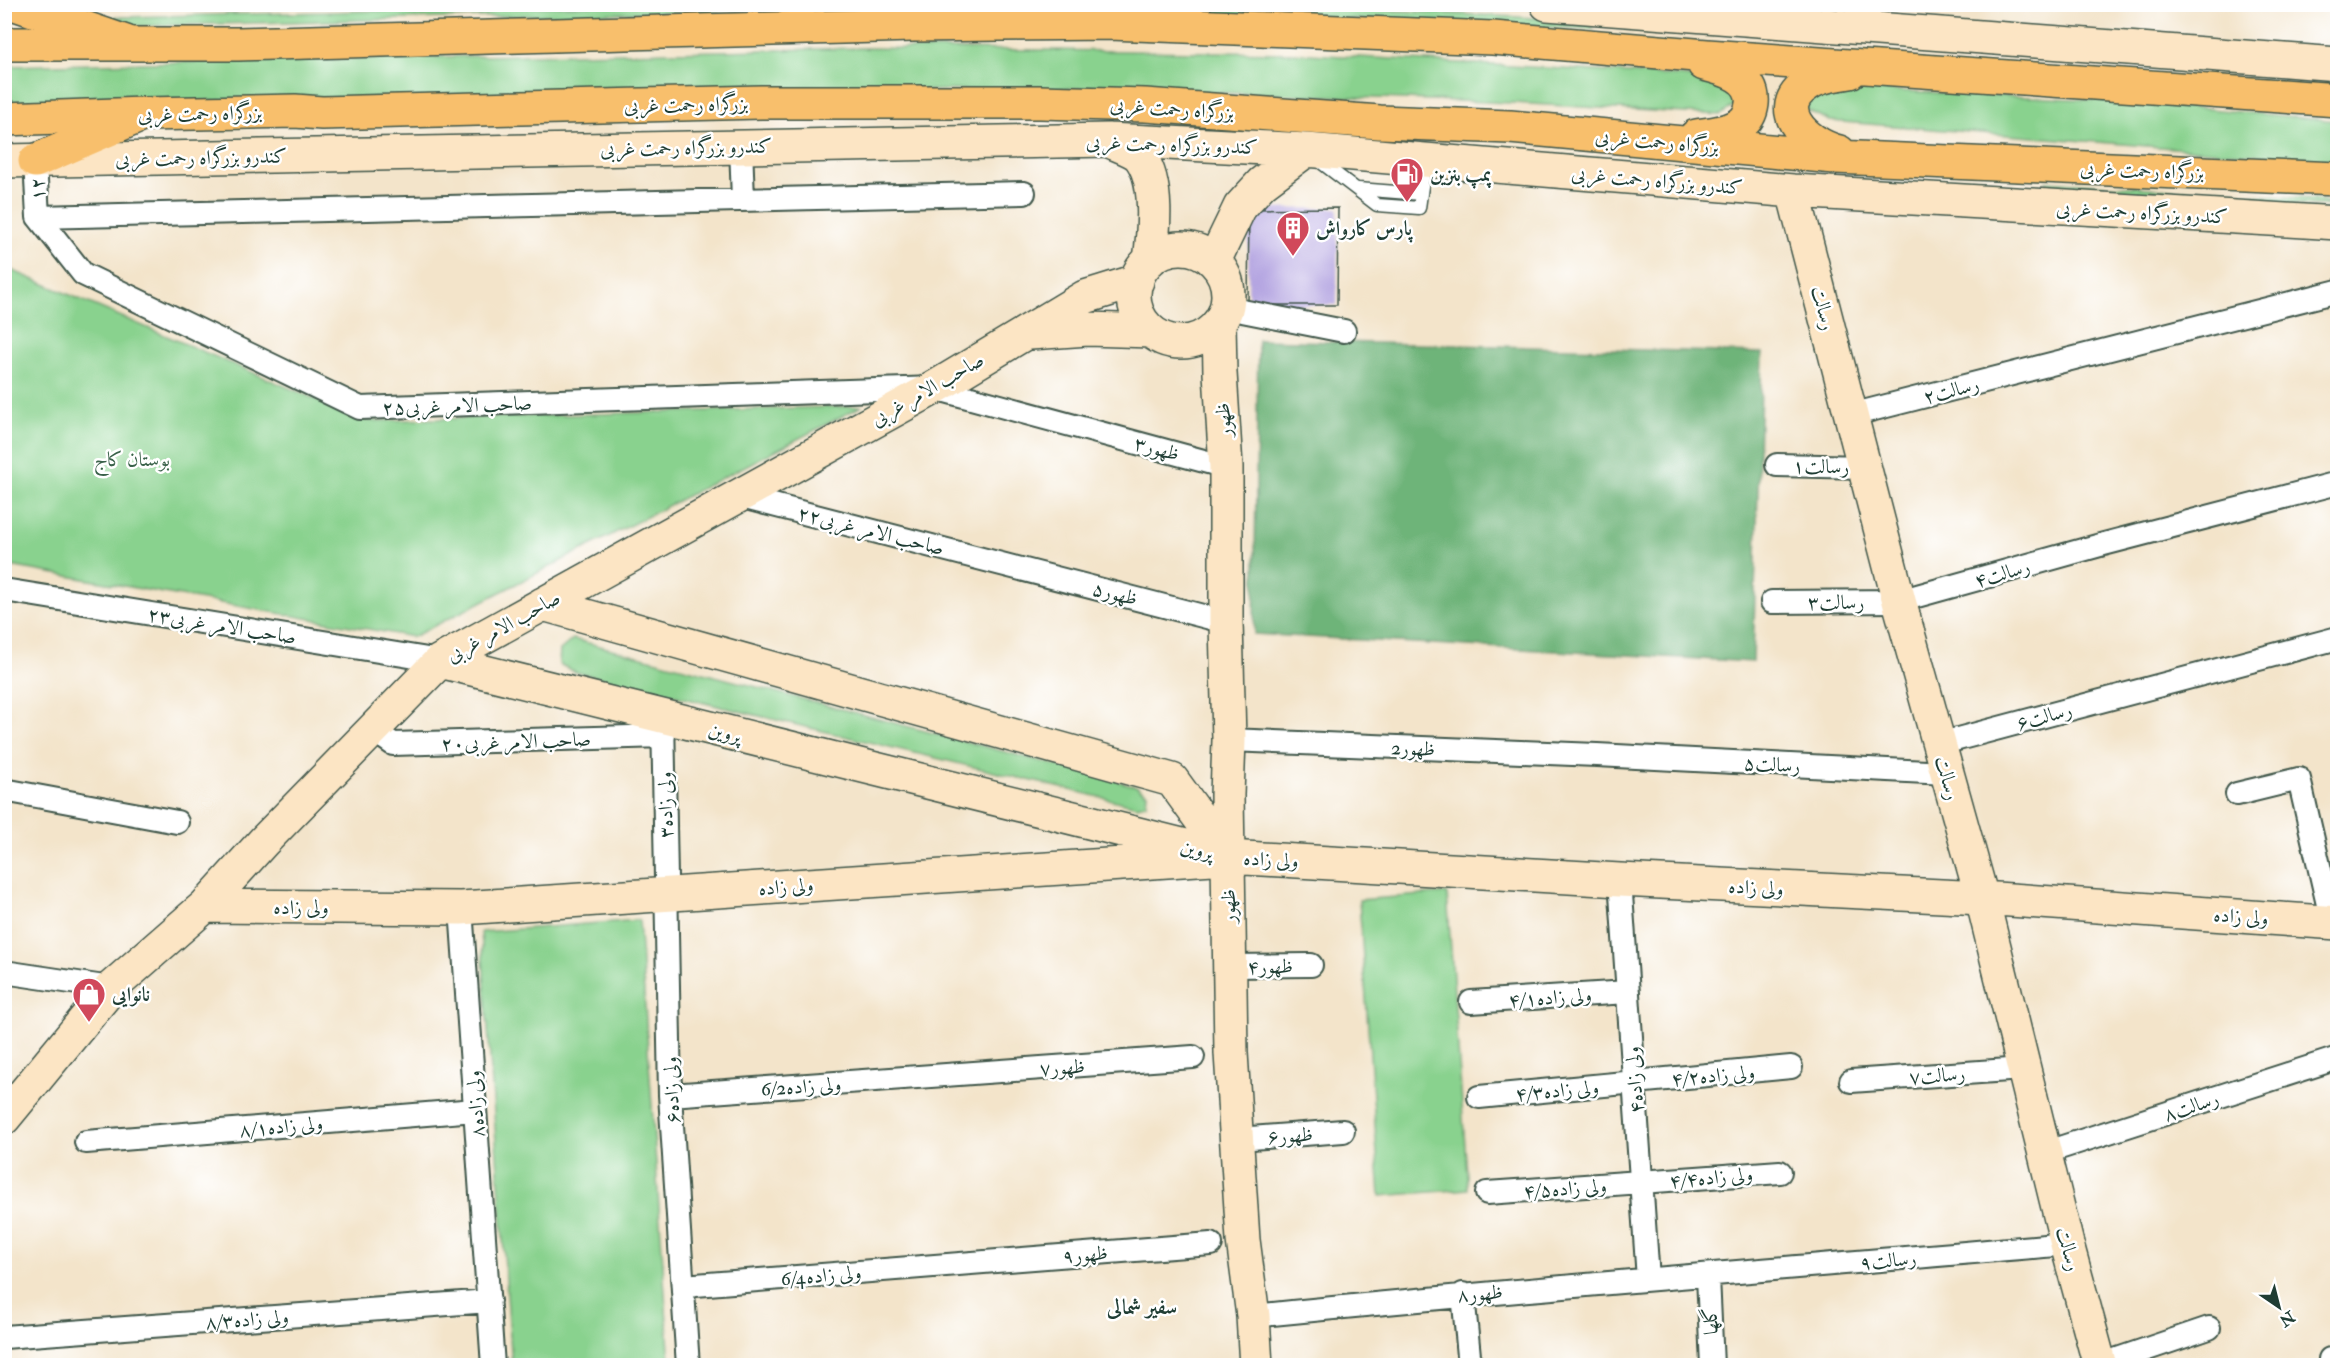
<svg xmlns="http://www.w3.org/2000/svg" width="2342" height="1370" font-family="'IM FELL Double Pica',Amiri,serif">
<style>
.green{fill:#89d28e;stroke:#548861;stroke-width:1.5}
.forest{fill:#6eb479;stroke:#467856;stroke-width:1.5}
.building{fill:#af9fdf}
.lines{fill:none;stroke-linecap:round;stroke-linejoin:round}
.lane-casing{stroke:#3f564a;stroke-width:15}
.street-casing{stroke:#3f564a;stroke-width:26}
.secondary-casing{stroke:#3f564a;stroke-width:36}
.primary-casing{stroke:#3f564a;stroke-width:36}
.highway-casing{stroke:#3f564a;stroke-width:36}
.lane{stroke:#fff;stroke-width:12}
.street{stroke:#fff;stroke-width:22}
.secondary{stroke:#fce5c4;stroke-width:33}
.primary{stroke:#f8bf6c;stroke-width:33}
.highway{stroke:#f8bf6c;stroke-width:33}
.labels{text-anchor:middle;stroke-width:5;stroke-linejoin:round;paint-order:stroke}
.street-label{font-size:20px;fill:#1f3d34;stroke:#fff}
.poi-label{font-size:20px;font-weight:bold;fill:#1f3d34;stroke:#fff;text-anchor:start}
.park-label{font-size:20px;fill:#3a624a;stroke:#fff}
.neighbourhood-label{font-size:21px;font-weight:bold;fill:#1f3d34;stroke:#fff}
</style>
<rect width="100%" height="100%" fill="#fff"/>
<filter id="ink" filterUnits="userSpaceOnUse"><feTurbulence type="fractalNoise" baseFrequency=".0167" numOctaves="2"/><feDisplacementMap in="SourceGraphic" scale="12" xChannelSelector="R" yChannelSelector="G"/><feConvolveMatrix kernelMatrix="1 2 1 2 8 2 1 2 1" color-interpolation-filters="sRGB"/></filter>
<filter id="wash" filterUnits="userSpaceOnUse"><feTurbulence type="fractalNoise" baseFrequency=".008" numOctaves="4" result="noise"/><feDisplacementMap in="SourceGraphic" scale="24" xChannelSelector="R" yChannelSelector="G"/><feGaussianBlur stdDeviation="1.35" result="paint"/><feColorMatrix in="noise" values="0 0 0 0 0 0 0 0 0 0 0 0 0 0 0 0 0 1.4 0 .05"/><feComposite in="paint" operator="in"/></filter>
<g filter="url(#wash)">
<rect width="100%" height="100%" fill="#f3e4ca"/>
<path class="green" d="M1017,4H1274L1589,21L1594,29L1015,6Z
M605,5H934L105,27L83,18Z
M863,48L1292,53L1680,76L1724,81L1735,91L1736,104L1721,115L1513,103L1098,88L5,104L4,66Z
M1837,85L1902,91L2135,102L2337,121V161L1830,121L1807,110V101Z
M2046,181L2314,199L2337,206L2048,190Z
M4,267L367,421L862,406L413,637L5,565Z
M573,639L1136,786L1147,793L1146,804L1137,806L575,672L559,664L560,650Z
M1447,893L1468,1189L1380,1196L1359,900Z
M639,920L670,1365H512L481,932Z"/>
<path class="forest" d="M1258,340L1762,353L1753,662L1254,634Z"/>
<g id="blocks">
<path class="building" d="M1338,208L1337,305H1248L1249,209Z"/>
</g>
</g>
<g filter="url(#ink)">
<use href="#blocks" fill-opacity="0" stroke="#3f564a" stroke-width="1.5"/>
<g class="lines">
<defs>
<path id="lane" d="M1318,160L1377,205L1419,208L1424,172L1432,167
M1358,189L1421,194"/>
<path id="street" d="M741,146L743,200
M35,161L38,217
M38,217L83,274L360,408L934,388L1226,467
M38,217L1024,193
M1227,308L1344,331
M1851,415L2338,291
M1777,465L1864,467
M738,496L1226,622
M4,590L440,661
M1772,602L1899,601L2104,544L2338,483
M663,716L670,1095L688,1366
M373,730L393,744L664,736
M1229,740L1597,755L1946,773
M1939,744L2338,638
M4,790L177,822
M2237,794L2299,779L2332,922
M1620,880L1648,1279
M461,908L493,1366
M1229,966L1311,965
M4,972L111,988
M1471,1002L1628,992
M1851,1081L2023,1069
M670,1095L1193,1057
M1479,1097L1791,1067
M1238,1139L1343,1131
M86,1142L475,1110
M2044,1153L2338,1058
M1487,1193L1780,1172
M1708,1276L1712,1366
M683,1286L1211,1244
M1463,1294L1470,1366
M1253,1316C1524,1288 1796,1268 2067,1244
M4,1337L489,1301
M2330,1359L2332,1366
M2100,1365L2209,1328"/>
<path id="secondary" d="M1547,4L2338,64
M1108,140C1117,145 1135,150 1141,158C1159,184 1154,231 1150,260
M4,161L1108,140L1306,150L1793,191L2338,223
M1793,191L1899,601L1982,898L2067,1244L2100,1366
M1134 295a47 47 0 1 1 94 0a47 47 0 1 1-94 0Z
M1214,261L1240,207L1262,183L1306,150
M1219,323L1220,373L1226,467V622L1229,740L1227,795L1231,1053L1243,1240L1253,1316L1256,1366
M1030,333L1088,329L1151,331
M543,604L1172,780L1228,857
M440,661L1198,849
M205,906L461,908L1228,857L1620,880L1982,898L2338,923
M4,1118L111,988L205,906L264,841L440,661L934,388L1085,297L1137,281"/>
<path id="primary" d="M18,5L126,42
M922,22L975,4
M35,161L144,114"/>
<path id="highway" d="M4,44H238L913,25L1110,23L1493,38L1707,56L2338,100
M4,119L144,114L295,111L322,113L761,102H1040L1145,105L1380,122L1510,127L1835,157L2338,179
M1696,136C1711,134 1729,133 1741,124C1748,119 1751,112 1752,104C1755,77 1725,69 1704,64
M1839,152C1804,143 1767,106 1813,81C1824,75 1838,74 1850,72"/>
</defs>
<use href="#lane" class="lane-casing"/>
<use href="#street" class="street-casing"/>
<use href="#secondary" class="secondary-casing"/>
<use href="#primary" class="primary-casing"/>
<use href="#highway" class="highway-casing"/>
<use href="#lane" class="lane"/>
<use href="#street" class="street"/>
<use href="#secondary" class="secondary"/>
<use href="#primary" class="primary"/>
<use href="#highway" class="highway"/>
</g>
</g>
<defs>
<symbol id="fuel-pin" viewBox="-11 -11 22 30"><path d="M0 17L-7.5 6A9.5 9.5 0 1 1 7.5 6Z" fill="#d1495b" stroke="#fff"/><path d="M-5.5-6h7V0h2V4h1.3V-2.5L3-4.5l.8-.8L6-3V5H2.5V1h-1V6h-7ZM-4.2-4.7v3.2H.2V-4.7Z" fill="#fff"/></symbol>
<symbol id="building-pin" viewBox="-11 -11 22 30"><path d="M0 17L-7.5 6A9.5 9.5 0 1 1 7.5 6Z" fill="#d1495b" stroke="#fff"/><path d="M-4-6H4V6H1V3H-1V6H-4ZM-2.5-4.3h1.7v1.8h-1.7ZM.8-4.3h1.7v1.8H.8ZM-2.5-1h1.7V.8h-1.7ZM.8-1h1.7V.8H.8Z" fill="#fff"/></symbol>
<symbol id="shop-pin" viewBox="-11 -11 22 30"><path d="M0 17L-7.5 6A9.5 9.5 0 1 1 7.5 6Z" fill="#d1495b" stroke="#fff"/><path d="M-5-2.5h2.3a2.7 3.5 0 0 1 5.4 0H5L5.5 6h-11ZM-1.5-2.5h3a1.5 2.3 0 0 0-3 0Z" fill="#fff"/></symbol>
</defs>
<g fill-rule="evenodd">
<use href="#fuel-pin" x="1388" y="155" width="38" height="52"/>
<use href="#building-pin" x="1274" y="209" width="38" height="52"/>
<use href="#shop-pin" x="70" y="975" width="38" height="52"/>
</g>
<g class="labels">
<g class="street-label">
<text transform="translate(686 104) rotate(-1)" y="7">بزرگراه رحمت غربی</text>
<text transform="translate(1172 108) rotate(4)" y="7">بزرگراه رحمت غربی</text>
<text transform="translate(200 113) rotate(-1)" y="7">بزرگراه رحمت غربی</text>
<text transform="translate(1657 141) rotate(5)" y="7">بزرگراه رحمت غربی</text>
<text transform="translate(1172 144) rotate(2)" y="7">کندرو بزرگراه رحمت غربی</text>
<text transform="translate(686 147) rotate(-1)" y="7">کندرو بزرگراه رحمت غربی</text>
<text transform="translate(201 157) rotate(-1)" y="7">کندرو بزرگراه رحمت غربی</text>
<text transform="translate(2142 170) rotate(2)" y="7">بزرگراه رحمت غربی</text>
<text transform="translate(1657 180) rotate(5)" y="7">کندرو بزرگراه رحمت غربی</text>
<text transform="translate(37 189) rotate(-93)" y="7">۱۲</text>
<text transform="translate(2142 212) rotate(3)" y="7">کندرو بزرگراه رحمت غربی</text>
<text transform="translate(1824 308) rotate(76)" y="7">رسالت</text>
<text transform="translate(927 389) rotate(-30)" y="7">صاحب الامر غربی</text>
<text transform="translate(1951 390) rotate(-14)" y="7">رسالت۲</text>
<text transform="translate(457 405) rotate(-2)" y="7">صاحب الامر غربی۲۵</text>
<text transform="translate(1223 420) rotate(-94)" y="7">ظهور</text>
<text transform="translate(1157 448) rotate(15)" y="7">ظهور۳</text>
<text transform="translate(1821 466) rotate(1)" y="7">رسالت۱</text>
<text transform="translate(871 530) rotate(14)" y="7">صاحب الامر غربی٢٢</text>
<text transform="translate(2002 573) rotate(-16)" y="7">رسالت۴</text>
<text transform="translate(1115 593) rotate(14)" y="7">ظهور۵</text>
<text x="1836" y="609">رسالت۳</text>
<text transform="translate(222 625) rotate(9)" y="7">صاحب الامر غربی۲۳</text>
<text transform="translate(503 626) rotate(-29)" y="7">صاحب الامر غربی</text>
<text transform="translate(2044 716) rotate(-15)" y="7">رسالت۶</text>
<text transform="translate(725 732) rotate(14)" y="7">پروین</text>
<text transform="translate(516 741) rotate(-2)" y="7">صاحب الامر غربی۲۰</text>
<text transform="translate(1413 748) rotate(2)" y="7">2ظهور</text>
<text transform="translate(1772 764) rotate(3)" y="7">رسالت۵</text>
<text transform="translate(1948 778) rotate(75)" y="7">رسالت</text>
<text transform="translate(665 805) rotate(-91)" y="7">ولی زاده۳</text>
<text transform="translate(1197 849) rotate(14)" y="7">پروین</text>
<text transform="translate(1271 859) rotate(3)" y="7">ولی زاده</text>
<text transform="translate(786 886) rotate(-4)" y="7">ولی زاده</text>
<text transform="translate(1756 887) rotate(3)" y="7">ولی زاده</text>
<text transform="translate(1228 906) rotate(-91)" y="7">ظهور</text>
<text x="301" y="914">ولی زاده</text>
<text transform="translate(2241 916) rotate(4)" y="7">ولی زاده</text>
<text transform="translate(1270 966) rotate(-1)" y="7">ظهور۴</text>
<text transform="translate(1550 997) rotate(-4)" y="7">ولی زاده۴/۱</text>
<text transform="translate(1062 1067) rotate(-4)" y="7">ظهور۷</text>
<text transform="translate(1713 1075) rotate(-5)" y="7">ولی زاده۴/۲</text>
<text transform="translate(1937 1075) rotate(-4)" y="7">رسالت۷</text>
<text transform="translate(1634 1080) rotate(-94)" y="7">ولی زاده۴</text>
<text transform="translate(801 1086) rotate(-4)" y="7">6/2ولی زاده</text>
<text transform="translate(671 1090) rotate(-92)" y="7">ولی زاده۶</text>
<text transform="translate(1557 1090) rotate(-5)" y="7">ولی زاده۴/۳</text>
<text transform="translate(475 1104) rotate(-94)" y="7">ولی زاده۸</text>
<text transform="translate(2191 1106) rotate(-18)" y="7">رسالت۸</text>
<text transform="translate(281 1126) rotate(-5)" y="7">ولی زاده۸/۱</text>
<text transform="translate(1290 1135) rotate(-4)" y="7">ظهور۶</text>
<text transform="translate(1711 1177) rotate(-5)" y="7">ولی زاده۴/۴</text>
<text transform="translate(1565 1188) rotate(-4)" y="7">ولی زاده۴/۵</text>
<text transform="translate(2069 1249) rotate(75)" y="7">رسالت</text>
<text transform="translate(1085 1254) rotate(-5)" y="7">ظهور۹</text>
<text transform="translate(1888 1260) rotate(-5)" y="7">رسالت۹</text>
<text transform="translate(821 1275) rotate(-5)" y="7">6/4ولی زاده</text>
<text transform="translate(1480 1293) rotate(-5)" y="7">ظهور۸</text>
<text transform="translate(247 1319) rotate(-4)" y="7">ولی زاده۸/۳</text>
<text transform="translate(1710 1321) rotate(-93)" y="7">گلها</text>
</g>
<g class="poi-label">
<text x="1430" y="181">پمپ بنزین</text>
<text x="1316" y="235">پارس کارواش</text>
<text x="112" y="1001">نانوایی</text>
</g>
<g class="park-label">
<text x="132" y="466">بوستان کاج</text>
</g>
<g class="neighbourhood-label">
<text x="1142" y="1314">سفیر شمالی</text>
</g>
</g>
<rect width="2342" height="1370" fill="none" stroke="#fff" stroke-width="24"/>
<g transform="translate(2279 1307) rotate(145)" stroke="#ffffff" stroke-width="4.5" paint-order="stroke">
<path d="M0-4.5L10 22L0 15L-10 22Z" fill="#1f3d34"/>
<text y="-9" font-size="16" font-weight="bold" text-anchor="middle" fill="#1f3d34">N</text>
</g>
</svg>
